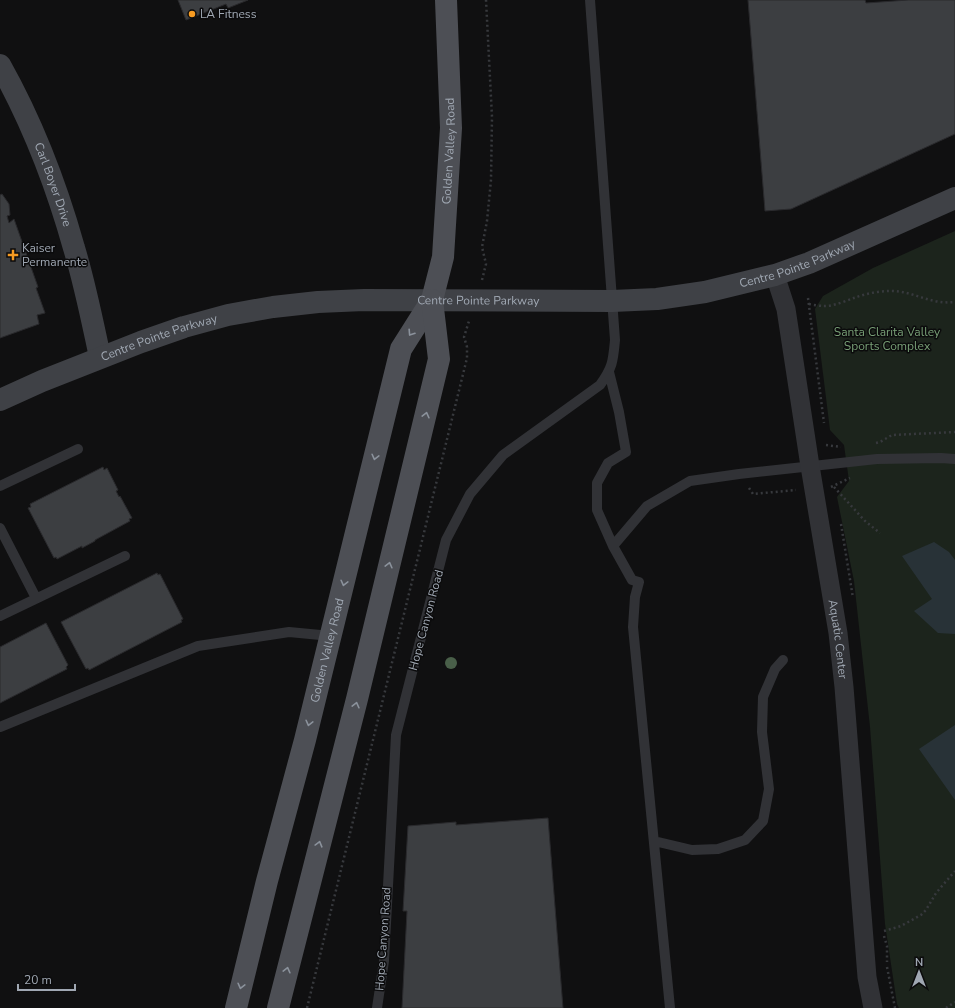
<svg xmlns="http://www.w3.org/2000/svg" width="955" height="1008" font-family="'Nunito Sans',sans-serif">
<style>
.green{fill:#1c241c}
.water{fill:#283237}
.building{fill:#3c3e41;stroke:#2a2a2d}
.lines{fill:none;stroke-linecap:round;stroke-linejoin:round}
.path{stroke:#37393d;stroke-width:2.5;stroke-dasharray:2 3;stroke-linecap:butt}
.lane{stroke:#313236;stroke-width:10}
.street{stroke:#313236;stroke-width:19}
.secondary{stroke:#3f4146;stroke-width:22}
.primary{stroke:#4d4f55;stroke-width:22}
.tree{fill:#495f49}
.oneway{stroke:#8b929c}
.poi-dot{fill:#f79b22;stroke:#0b0b0c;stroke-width:1.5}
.labels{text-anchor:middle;stroke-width:3;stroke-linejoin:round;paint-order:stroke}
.poi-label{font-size:12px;fill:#a0a8b3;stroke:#0b0b0c;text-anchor:start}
.street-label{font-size:12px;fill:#a0a8b3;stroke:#0b0b0c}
.park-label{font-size:12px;fill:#789f76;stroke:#0b0b0c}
</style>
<rect width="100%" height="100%" fill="#101011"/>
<path class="green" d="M955,231V1008H899L897,1004L885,924L870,727L854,581L837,497L849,481L844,445L830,430L815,309L823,296L873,268Z"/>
<path class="water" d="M934,542L949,552L955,560V634L938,633L914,611L932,599L902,556Z
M955,725V800L919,749Z"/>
<path class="building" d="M178,0H248L228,8L226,4L186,20Z
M748,0H865L866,3L908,0H955V134L791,209L765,211Z
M2,194L9,204L10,215L7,216L9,223L14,219L38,287L36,288L45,313L37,315L39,324L0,338V195Z
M103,467L104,470L107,468L118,490L116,491L119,497L120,496L132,518L129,519L130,521L95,540V541L82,548V546L57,559L56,557L54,558L28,508L31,507L30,504Z
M157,573L158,575L160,574L183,619L181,620L182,622L89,670L88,668L86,669L61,622Z
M46,623L68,665L66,667L67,669L0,703V647Z
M548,818L563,1008H402L407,911H403L408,826L456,822V825Z"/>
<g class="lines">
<path class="path" d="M482,280L486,264L482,247L487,221L491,180L492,117L486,0
M808,298L824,423
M809,304C814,305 820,306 824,306C836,306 847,300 857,297C868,293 880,291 891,291C914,291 930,305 955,302
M876,443L880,442L892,435L955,432
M826,445L841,447
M831,487L850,478
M834,487L865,521L880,533
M749,488L753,494L796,490
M841,524L853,598
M884,931L901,926L921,915L926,910L936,893L955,871
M884,936L887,946V962
M887,967L895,1008
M307,1008L467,358V347L464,337L469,321
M946,1008L955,1002"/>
<path class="lane" d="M609,372L619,412L626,452L608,463L597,483V510L613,546L632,580L639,582L635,597L633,627L670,1008
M0,486L78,449
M0,528L36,598
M613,546L647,506L690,481L739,474L877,459L941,458L955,459
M0,616L125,556
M0,727L198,646L289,632L331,636
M654,841L692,850L718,849L745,840L763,821L769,789L762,732L763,697L775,669L783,660
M377,1008L384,961L396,735L446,540L470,494L503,455L600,385C613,367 613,361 615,340L590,0"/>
<path class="street" id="s1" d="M775,275L786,309L810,466L838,633L844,687L867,977L873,1008"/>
<g class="secondary">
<path id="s2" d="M0,65C32,122 56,184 74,248C85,284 92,320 100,357"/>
<path id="s3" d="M0,400L42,381L141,342L184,327L228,315L273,307L318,302L364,300L612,301L657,299L705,292L775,275L809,263L955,198"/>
</g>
<g class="primary">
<path id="s4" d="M236,1008L267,881L305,740L401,349L432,300L443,257L451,128L446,0"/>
<path d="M278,1008L357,699L439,359L432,300"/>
</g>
</g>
<circle class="tree" cx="451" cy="663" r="6"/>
<defs><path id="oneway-chevron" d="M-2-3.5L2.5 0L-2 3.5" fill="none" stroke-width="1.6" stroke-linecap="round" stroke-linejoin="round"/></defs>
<g class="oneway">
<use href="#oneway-chevron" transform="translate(411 333) rotate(123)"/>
<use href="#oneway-chevron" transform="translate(426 415) rotate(-76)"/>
<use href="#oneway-chevron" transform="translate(375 457) rotate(104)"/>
<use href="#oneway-chevron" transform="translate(389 565) rotate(-76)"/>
<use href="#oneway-chevron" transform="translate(344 583) rotate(104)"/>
<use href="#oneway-chevron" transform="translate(356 705) rotate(-76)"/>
<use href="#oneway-chevron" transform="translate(309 723) rotate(104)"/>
<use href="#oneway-chevron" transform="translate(319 844) rotate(-75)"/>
<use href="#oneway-chevron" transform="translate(287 970) rotate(-76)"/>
<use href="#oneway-chevron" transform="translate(241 986) rotate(104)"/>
</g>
<g class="poi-dot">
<circle cx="192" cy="14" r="4"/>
<path d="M11 249h4v4h4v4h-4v4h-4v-4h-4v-4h4z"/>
</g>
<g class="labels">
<g class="poi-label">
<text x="200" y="18">LA Fitness</text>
<text x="22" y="252">Kaiser<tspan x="22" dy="14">Permanente</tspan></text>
</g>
<g class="street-label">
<text dy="4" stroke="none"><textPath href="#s4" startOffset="888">Golden Valley Road</textPath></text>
<text dy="4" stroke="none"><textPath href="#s2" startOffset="131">Carl Boyer Drive</textPath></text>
<text dy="4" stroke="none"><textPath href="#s3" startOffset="819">Centre Pointe Parkway</textPath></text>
<text dy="4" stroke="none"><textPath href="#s3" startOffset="495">Centre Pointe Parkway</textPath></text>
<text dy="4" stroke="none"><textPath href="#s3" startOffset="171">Centre Pointe Parkway</textPath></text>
<text transform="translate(426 620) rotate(-75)" y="4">Hope Canyon Road</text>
<text dy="4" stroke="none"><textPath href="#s1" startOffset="370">Aquatic Center</textPath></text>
<text dy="4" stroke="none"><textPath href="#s4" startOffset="369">Golden Valley Road</textPath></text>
<text transform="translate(383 939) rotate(-86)" y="4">Hope Canyon Road</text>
</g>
<g class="park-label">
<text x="887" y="336">Santa Clarita Valley<tspan x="887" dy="14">Sports Complex</tspan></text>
</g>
</g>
<g transform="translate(919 972)" stroke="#0b0b0c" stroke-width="3" paint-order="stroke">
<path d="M0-3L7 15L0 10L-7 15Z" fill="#a0a8b3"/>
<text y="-6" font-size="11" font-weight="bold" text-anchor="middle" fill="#a0a8b3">N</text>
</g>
<path d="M18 984v6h57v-6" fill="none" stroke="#a0a8b3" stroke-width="2"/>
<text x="24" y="984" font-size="12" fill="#a0a8b3" stroke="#0b0b0c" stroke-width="3" paint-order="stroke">20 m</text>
</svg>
